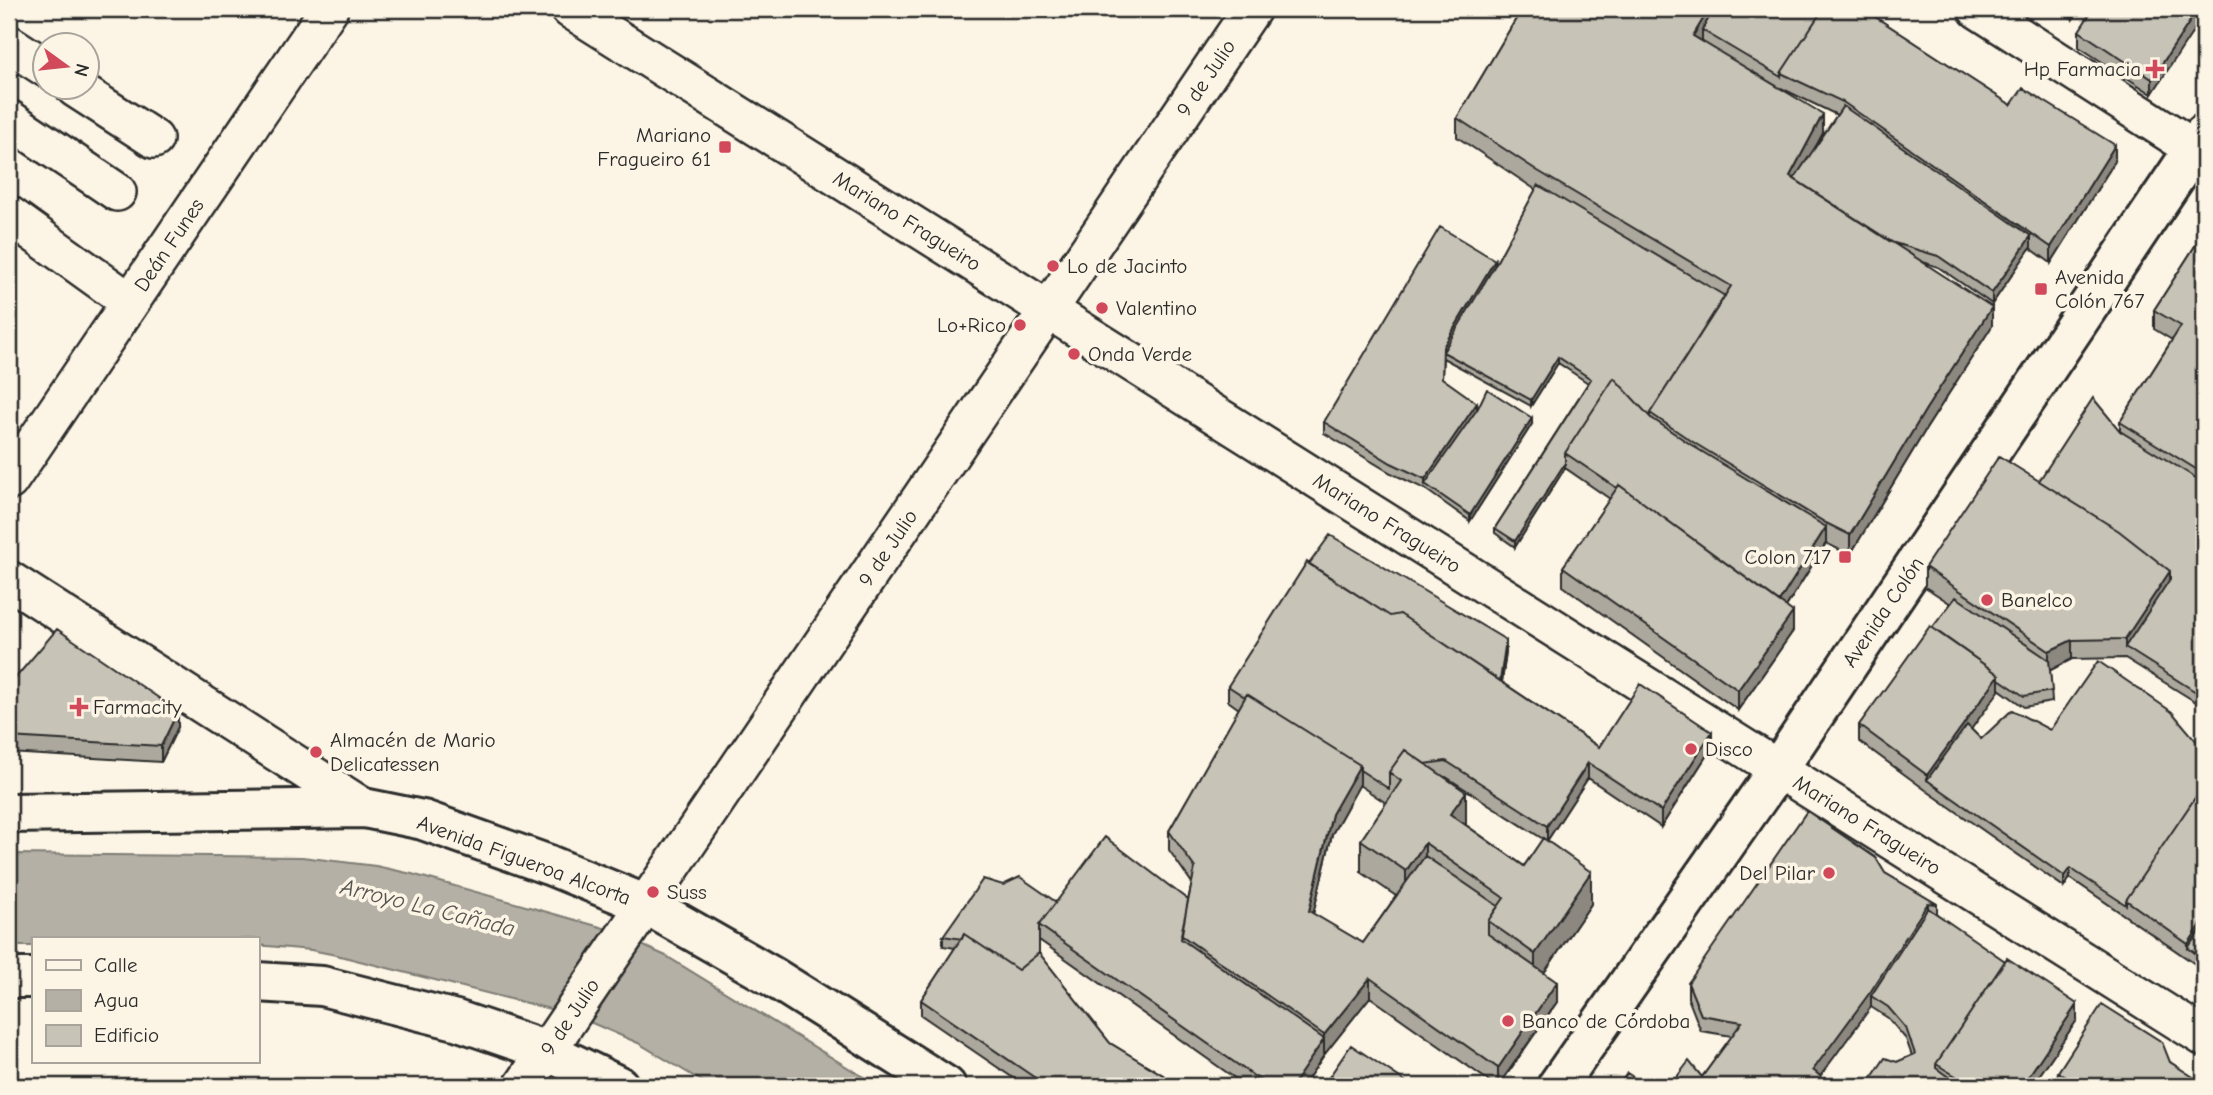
<svg xmlns="http://www.w3.org/2000/svg" width="2213" height="1095" font-family="'Comic Neue',sans-serif">
<style>
.water{fill:#b4b0a5;stroke:#7d7b74;stroke-width:2}
.lines{fill:none;stroke-linecap:round;stroke-linejoin:round}
.minor-casing{stroke:#2b2b2b;stroke-width:42}
.major-casing{stroke:#2b2b2b;stroke-width:44}
.minor{stroke:#fcf5e5;stroke-width:37}
.major{stroke:#fcf5e5;stroke-width:38}
.wall{fill:#aca89d;stroke:#2b2b2b;stroke-width:2;fill-rule:evenodd}
.shaded-wall{fill:#8c8880;stroke:#2b2b2b;stroke-width:2}
.building{fill:#c8c3b7;stroke:#2b2b2b;stroke-width:2}
.poi-dot{fill:#d1495b;stroke:#fcf5e5;stroke-width:2.5}
.labels{text-anchor:middle;stroke-width:7;stroke-linejoin:round;paint-order:stroke}
.poi-label{font-size:21px;fill:#2b2b2b;stroke:#fcf5e5;text-anchor:start}
.street-label{font-size:21px;fill:#2b2b2b;stroke:#fcf5e5}
.water-label{font-size:23px;font-style:italic;fill:#545350;stroke:#fcf5e5}
</style>
<rect width="100%" height="100%" fill="#fcf5e5"/>
<filter id="ink" filterUnits="userSpaceOnUse"><feTurbulence type="fractalNoise" baseFrequency=".0143" numOctaves="2"/><feDisplacementMap in="SourceGraphic" scale="14" xChannelSelector="R" yChannelSelector="G"/><feConvolveMatrix kernelMatrix="1 2 1 2 8 2 1 2 1" color-interpolation-filters="sRGB"/></filter>
<g filter="url(#ink)">
<path class="water" d="M9,854L302,857L376,866L412,874L604,928L666,956L878,1086H710L638,1043L592,1023L554,1010L336,955L311,950L257,945V939H33V946H9Z"/>
<g class="lines">
<defs>
<path id="minor" d="M570,9L2204,1037
M1977,9L2204,155
M9,44L46,68
M75,88L154,139
M9,119L117,192
M9,215L130,302
M9,481L329,9
M9,580L364,808
M523,1086L1252,9"/>
<path id="major" d="M9,813L364,808L423,820L549,865L647,905L773,977L946,1086
M9,978H33
M257,982L322,986L456,1020L547,1051L619,1086
M1557,1086L1778,769L2204,134"/>
</defs>
<use href="#minor" class="minor-casing"/>
<use href="#major" class="major-casing"/>
<use href="#minor" class="minor"/>
<use href="#major" class="major"/>
</g>
<path class="wall" d="M1522,9H1863L2011,105L2115,161L2051,263L2030,248L1992,304L1938,267L1923,262L1992,326L1926,429L1850,555L1826,543L1786,607L1793,631L1738,710L1563,586V567L1610,499L1565,468L1515,547L1495,533V528L1588,383L1558,363L1531,406L1443,358L1442,378L1477,408L1532,424L1470,521L1425,489L1391,473L1324,433V422L1495,265L1536,190L1457,137V118ZM1781,88L1837,115L1818,144L1823,133Z
M2057,9H2080L2073,19Z
M2204,9L2152,94L2079,47V31Z
M2204,232V707L2125,658L2072,659L2050,670L2052,702L2024,707L1999,689L1971,729L1981,739L2050,730L2204,750V970L2070,878L2064,887L1927,791L1859,741V725L1951,604L1925,587V567L2039,481L2120,431V422L2172,340L2154,329V310Z
M1506,651L1502,682L1599,747H1712L1661,827L1588,778L1547,841L1591,904L1544,973L1557,1002L1499,1086H1496L1370,997L1324,1055L1303,1086H1246L1039,940V953L1110,1043L1181,1086H1025L921,1015V1000L955,948L943,946V936L1056,902L1188,900L1192,883L1169,850V831L1239,709L1228,701V686ZM1444,777H1446L1543,839L1524,866L1466,825V824ZM1359,785L1386,803L1361,840V872L1396,896L1363,943L1313,914L1332,834Z
M9,700L178,727L161,762L9,753Z
M1885,873L1937,904V914L2077,1020L2032,1086H1866L1897,1062L1912,1056L1906,1039L1888,1018L1871,1007L1702,1077L1732,1036L1701,1031L1688,998V983Z
M2170,1062L2204,1086H2056L2058,1072Z"/>
<path class="shaded-wall" d="M1709,9H1720L1702,30V41L1693,36Z
M2073,9H2080L2073,19Z
M2198,9H2204V15L2152,94V79Z
M1823,114V133L1794,188L1790,176Z
M2115,145V161L2051,263V247Z
M2031,236V247L1992,304V293Z
M1495,260V271L1443,352V347Z
M1992,307V326L1926,429L1850,555V535L1926,409Z
M1558,357V363L1531,406V400Z
M1477,403V414L1425,484V479Z
M1532,418V424L1470,521V515Z
M1565,463V468L1515,547V541Z
M1826,527V543L1777,621V605Z
M2170,571V590L2125,647V639Z
M1793,612V631L1738,710V690Z
M1506,640V651L1500,697V686Z
M2072,640V659L2049,671V651Z
M1999,675V691L1932,783L1927,780V775Z
M178,711V727L161,762V746Z
M1712,732V747L1661,827V811Z
M1588,763V778L1547,841V826Z
M1360,765V784L1332,834L1309,931V911L1332,814Z
M1466,792V824L1450,847V814Z
M1425,843V876L1406,904V871Z
M2070,868V878L2064,887V876Z
M1591,872V904L1535,986V954Z
M1928,903V919L1871,996V1007L1813,1086V1070Z
M2204,920V935L2188,948V944Z
M1370,978V997L1324,1055V1035Z
M1557,982V1002L1498,1086V1068Z
M2077,1004V1020L2032,1086H2022Z
M1324,1039V1055L1303,1086H1292Z"/>
<path class="building" d="M1522,9H1709L1693,36L1823,114L1790,176L1992,307L1926,409L1850,535L1826,523L1696,444L1650,413L1731,286L1538,171L1457,118Z
M1714,9H1823L1781,73V77L1702,30Z
M1823,9H1863L2011,105L2023,88L2115,145L2051,247L1843,102L1781,73Z
M2093,9H2198L2152,79L2079,31Z
M1843,106L2031,236L1992,293L1938,256L1891,242L1794,179Z
M1538,185L1725,296L1650,413V417L1614,378L1565,453V463L1515,541L1495,528L1591,379L1558,357L1531,400L1443,352L1495,265Z
M1440,227L1495,260L1443,347L1442,378L1477,403L1425,479L1391,463L1324,422Z
M2204,232V474L2120,422L2181,326L2154,310Z
M1614,378L1650,417L1696,448L1826,527L1779,602L1619,485L1617,488L1565,453Z
M1487,389L1532,418L1470,515L1425,484L1478,408Z
M2093,398L2120,431L2204,483V697L2125,647L2170,579V571L2119,531L2039,481Z
M1999,456L2119,531L2170,571L2125,639L2072,640L2049,651L1925,567Z
M1619,485L1793,612L1738,690L1563,567Z
M1330,535L1506,640L1500,681L1400,614L1390,616L1309,564Z
M1307,562L1390,616L1400,614L1599,747L1640,684L1712,732L1661,811L1588,763L1547,826L1446,761L1425,764L1405,750L1389,772V789L1360,770V765L1247,694L1245,697L1228,686Z
M1956,597L2049,660L2052,691L2024,696L1999,679V675L1932,628Z
M1930,626L1999,675L1927,775L1859,725Z
M57,629L178,711L161,746L9,737V700L11,683Z
M2098,661L2172,712L2204,750V789L2201,794L2199,792L2126,900V905L2070,868L2064,876L1927,780L1967,725L1981,739L2012,710L2050,730Z
M1247,694L1360,765L1332,814L1309,911L1363,943L1425,856L1498,906L1488,921V934L1557,982L1498,1068L1370,978L1324,1035L1181,935L1195,868L1169,831Z
M1405,750L1466,792L1450,814L1524,866L1543,838L1591,872L1535,954L1488,921L1504,898L1425,843L1406,871L1361,840L1401,781L1389,772Z
M2199,792L2204,796V920L2188,944L2126,900Z
M1807,811L1876,858L1885,873L1937,904L1928,903L1871,991L1813,1070L1832,1086H1670L1689,1061L1702,1077L1742,1022L1701,1015L1688,983Z
M1105,837L1188,900L1181,939L1324,1039L1292,1086H1268L1039,925Z
M1020,877L1056,902L1039,925V953L1018,970L964,934L962,939L943,936L983,879L1003,885Z
M1928,908L2005,961L1936,1064V1068L1954,1081L1950,1086H1866L1885,1058L1897,1062L1915,1054L1906,1028L1888,1007L1871,996Z
M2204,925V959L2188,948Z
M964,934L1018,970L1039,953L1110,1043L1181,1086H1047L921,1000Z
M2007,958L2077,1004L2022,1086H1961L1964,1081L1936,1064Z
M2102,1004L2162,1042L2170,1062L2204,1084V1086H2082L2058,1072Z
M1351,1045L1412,1086H1323Z
M1627,1073L1647,1086H1619Z
M2058,1077L2073,1086H2056Z"/>
</g>
<g class="poi-dot">
<path d="M2151.5 58.5h7v7h7v7h-7v7h-7v-7h-7v-7h7z"/>
<rect x="718" y="140" width="14" height="14" rx="3.5"/>
<circle cx="1053" cy="266" r="7"/>
<rect x="2034" y="282" width="14" height="14" rx="3.5"/>
<circle cx="1102" cy="308" r="7"/>
<circle cx="1020" cy="325" r="7"/>
<circle cx="1074" cy="354" r="7"/>
<rect x="1838" y="550" width="14" height="14" rx="3.5"/>
<circle cx="1987" cy="600" r="7"/>
<path d="M75.5 696.5h7v7h7v7h-7v7h-7v-7h-7v-7h7z"/>
<circle cx="1691" cy="749" r="7"/>
<circle cx="316" cy="752" r="7"/>
<circle cx="1829" cy="873" r="7"/>
<circle cx="653" cy="892" r="7"/>
<circle cx="1508" cy="1021" r="7"/>
</g>
<g class="labels">
<g class="poi-label">
<text x="2141" y="76" text-anchor="end">Hp Farmacia</text>
<text x="711" y="142" text-anchor="end">Mariano<tspan x="711" dy="24">Fragueiro 61</tspan></text>
<text x="1067" y="273">Lo de Jacinto</text>
<text x="2055" y="284">Avenida<tspan x="2055" dy="24">Colón 767</tspan></text>
<text x="1116" y="315">Valentino</text>
<text x="1006" y="332" text-anchor="end">Lo+Rico</text>
<text x="1088" y="361">Onda Verde</text>
<text x="1831" y="564" text-anchor="end">Colon 717</text>
<text x="2001" y="607">Banelco</text>
<text x="93" y="714">Farmacity</text>
<text x="330" y="747">Almacén de Mario<tspan x="330" dy="24">Delicatessen</tspan></text>
<text x="1705" y="756">Disco</text>
<text x="1815" y="880" text-anchor="end">Del Pilar</text>
<text x="667" y="899">Suss</text>
<text x="1522" y="1028">Banco de Córdoba</text>
</g>
<g class="street-label">
<text transform="translate(1206 78) rotate(-56)" y="7">9 de Julio</text>
<text transform="translate(907 221) rotate(32)" y="7">Mariano Fragueiro</text>
<text transform="translate(169 245) rotate(-56)" y="7">Deán Funes</text>
<text transform="translate(1387 523) rotate(32)" y="7">Mariano Fragueiro</text>
<text transform="translate(888 548) rotate(-56)" y="7">9 de Julio</text>
<text transform="translate(1883 612) rotate(-56)" y="7">Avenida Colón</text>
<text transform="translate(1867 825) rotate(32)" y="7">Mariano Fragueiro</text>
<text transform="translate(524 860) rotate(20)" y="7">Avenida Figueroa Alcorta</text>
<text transform="translate(570 1017) rotate(-56)" y="7">9 de Julio</text>
</g>
<g class="water-label">
<text transform="translate(428 907) rotate(14)" y="8">Arroyo La Cañada</text>
</g>
</g>
<rect width="2213" height="1095" fill="none" stroke="#fcf5e5" stroke-width="35"/>
<rect x="18" y="18" width="2178" height="1060" fill="none" stroke="#2b2b2b" stroke-width="2.5" filter="url(#ink)"/>
<rect x="32" y="937" width="228" height="126" fill="#fcf5e5" stroke="#a8a49b" stroke-width="2"/>
<rect x="46" y="960" width="35" height="10" fill="#fcf5e5" stroke="#a8a49b" stroke-width="2"/>
<text x="94" y="972" font-size="21" fill="#2b2b2b">Calle</text>
<rect x="46" y="990" width="35" height="21" fill="#b4b0a5" stroke="#a8a49b" stroke-width="2"/>
<text x="94" y="1007" font-size="21" fill="#2b2b2b">Agua</text>
<rect x="46" y="1025" width="35" height="21" fill="#c8c3b7" stroke="#a8a49b" stroke-width="2"/>
<text x="94" y="1042" font-size="21" fill="#2b2b2b">Edificio</text>
<g transform="translate(66 66) rotate(105)"><circle r="33" fill="#fcf5e5" stroke="#a8a49b" stroke-width="2"/>
<path d="M0-5L12 26L0 18L-12 26Z" fill="#d1495b"/>
<text y="-10" font-size="19" font-weight="bold" text-anchor="middle" fill="#2b2b2b">N</text>
</g>
</svg>
